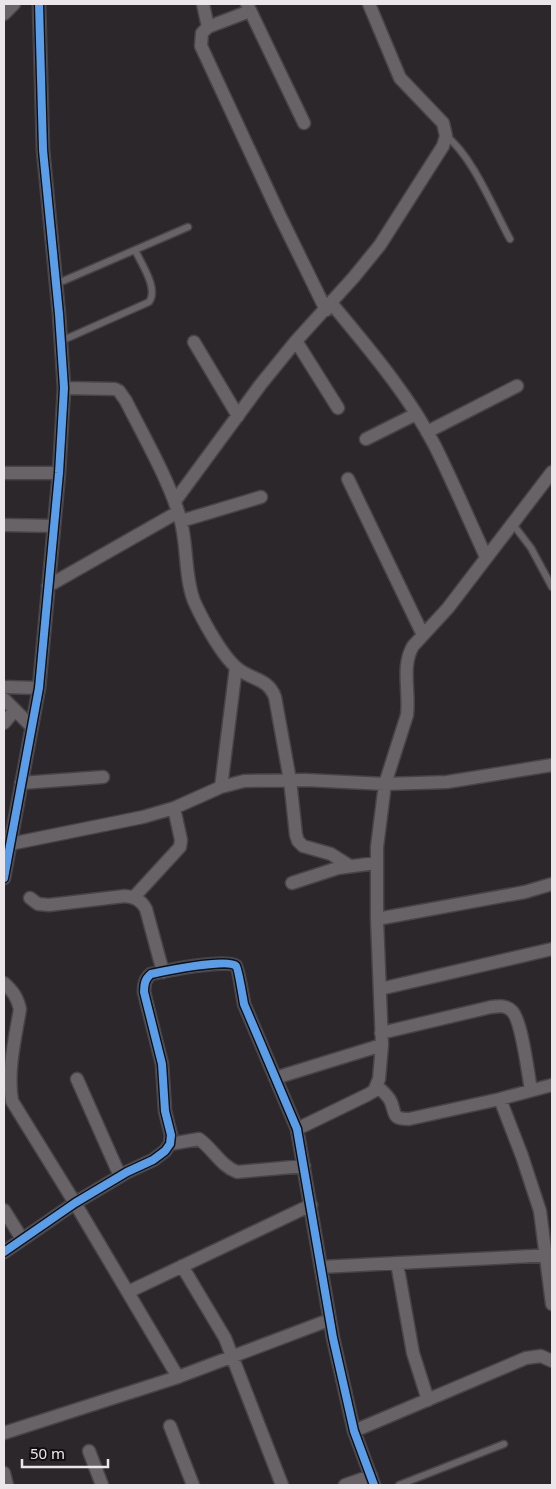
<svg xmlns="http://www.w3.org/2000/svg" width="556" height="1489" font-family="'Noto Sans',sans-serif">
<style>
.lines{fill:none;stroke-linecap:round;stroke-linejoin:round}
.service-casing{stroke:#474447;stroke-width:9}
.minor-casing{stroke:#474447;stroke-width:15}
.service{stroke:#676366;stroke-width:6}
.minor{stroke:#676366;stroke-width:12}
.cycleway-casing{stroke:#131013;stroke-width:11}
.cycleway{stroke:#5a9eea;stroke-width:8}
</style>
<rect width="100%" height="100%" fill="#2c272b"/>
<g class="lines">
<defs>
<path id="service" d="M446,136C472,155 494,210 510,239
M56,284L188,227
M61,341L149,302C159,289 141,263 135,250
M512,523L531,548L552,587
M399,1485L504,1444"/>
<path id="minor" d="M203,4L208,27
M247,4L304,123
M250,11L208,27L202,33L201,46L279,214L326,310
M4,14L14,4
M332,304C369,349 408,394 435,446C453,482 469,520 486,557
M296,341L338,408
M194,342L238,416
M64,388L115,389L119,391L126,401C144,437 169,480 180,518C188,545 184,575 194,601C202,619 222,656 237,668C251,680 268,678 275,697L290,780L296,835L298,841L303,846L331,854L350,866
M427,432L517,386
M366,439L416,414
M4,473H59
M348,479L423,635
M175,501L261,384L296,341L354,277L380,245L443,146L446,136L443,123L400,78L369,4
M181,521L261,497
M4,525L54,526
M48,586L178,512
M4,687L39,688
M4,699L32,727
M4,723L15,710
M21,783L103,777
M221,787L236,667
M10,844L143,817L174,808L221,787L244,781L306,780L385,784L417,783L447,782L552,765
M4,878L39,688L59,473L64,388L59,314L43,150L39,4
M292,883L338,868L376,863
M134,897L180,847L181,840L174,808
M30,898L38,904L49,905L125,896C135,897 141,900 146,909L163,972
M377,919L525,892L552,884
M4,983C13,991 17,997 20,1009C15,1039 7,1071 12,1101L75,1203L178,1377
M380,989L552,949
M381,1033L491,1007C499,1006 506,1005 512,1011C522,1021 528,1074 531,1090
M275,1078L382,1045
M77,1079L120,1176
M377,1086C382,1091 388,1095 391,1102C396,1115 392,1119 409,1119L500,1099L552,1085
M500,1099L522,1156L540,1211L552,1304
M297,1129L367,1095L374,1091L379,1079L382,1045L377,919V847L385,784L407,715C410,692 401,666 413,646L448,608L552,472
M170,1144L199,1139C213,1149 221,1166 237,1172L304,1166
M4,1210L22,1239
M4,1252L75,1203L127,1172L153,1160L165,1151L170,1144L171,1135L165,1111L162,1064L144,992C144,984 145,979 151,974C165,971 228,958 236,966C238,968 243,998 244,1004L297,1129L333,1338L354,1431L374,1485
M397,1263L413,1353L428,1400
M182,1266L225,1338L282,1485
M321,1267L552,1255
M128,1292L311,1205
M170,1426L193,1485
M354,1431L526,1358L541,1356L552,1361
M4,1433L178,1377L329,1320
M89,1451L102,1485
M4,1473L7,1485
M345,1485L371,1476"/>
</defs>
<use href="#service" class="service-casing"/>
<use href="#minor" class="minor-casing"/>
<use href="#service" class="service"/>
<use href="#minor" class="minor"/>
<defs>
<path id="cycleway" d="M4,878L39,688L59,473L64,388L59,314L43,150L39,4
M4,1252L75,1203L127,1172L153,1160L165,1151L170,1144L171,1135L165,1111L162,1064L144,992C144,984 145,979 151,974C165,971 228,958 236,966C238,968 243,998 244,1004L297,1129L333,1338L354,1431L374,1485"/>
</defs>
<use href="#cycleway" class="cycleway-casing"/>
<use href="#cycleway" class="cycleway"/>
</g>
<rect width="556" height="1489" fill="none" stroke="#ebe6ea" stroke-width="10"/>
<path d="M22 1459v8h86v-8" fill="none" stroke="#ebe6ea" stroke-width="2.5"/>
<text x="30" y="1459" font-size="15" fill="#ebe6ea" stroke="#131013" stroke-width="4" paint-order="stroke">50 m</text>
</svg>
